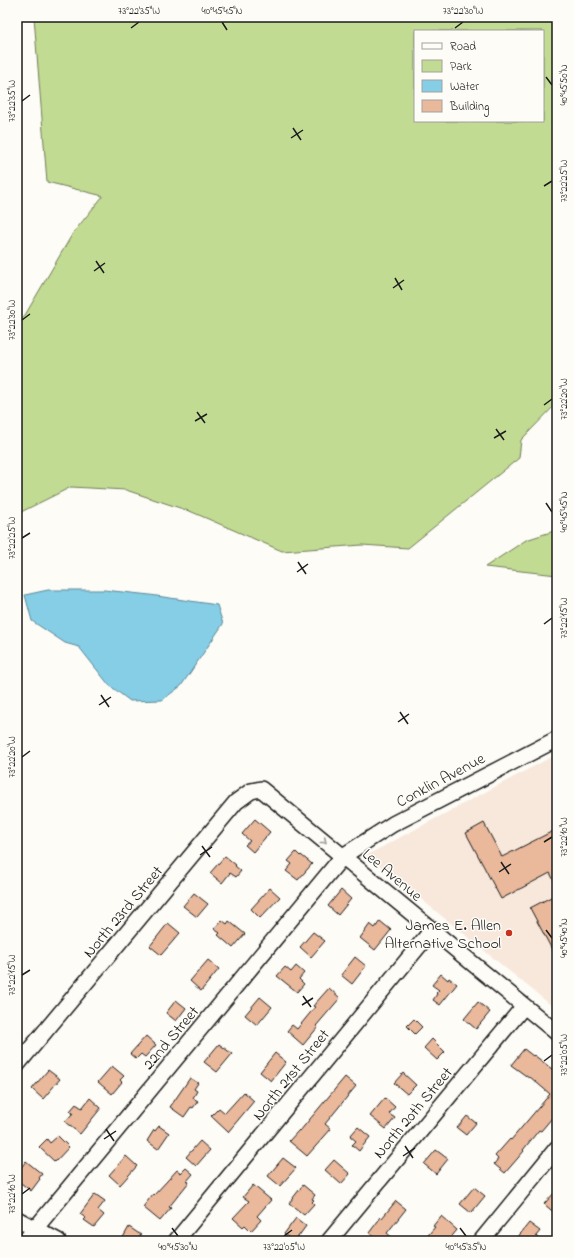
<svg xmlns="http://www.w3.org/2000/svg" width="574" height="1258" font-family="'Indie Flower',sans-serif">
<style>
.built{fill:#f7e8db}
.green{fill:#c2db92;stroke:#6f7c57;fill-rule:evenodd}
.water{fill:#85cee6;stroke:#5b8795}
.building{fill:#eab89b;stroke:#1c1c1c}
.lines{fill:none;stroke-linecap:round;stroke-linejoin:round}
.minor-casing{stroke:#1c1c1c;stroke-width:18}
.minor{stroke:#fdfcf7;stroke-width:15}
.oneway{stroke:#989794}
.ticks{fill:none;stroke:#1c1c1c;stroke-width:1.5}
.poi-dot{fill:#c8321e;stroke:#fdfcf7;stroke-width:1.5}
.labels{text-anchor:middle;stroke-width:3;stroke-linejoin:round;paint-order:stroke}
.street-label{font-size:16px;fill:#1c1c1c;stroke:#fdfcf7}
.poi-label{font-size:16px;fill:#1c1c1c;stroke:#fdfcf7;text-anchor:end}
.neatline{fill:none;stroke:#1c1c1c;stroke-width:1.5}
.ticks-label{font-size:10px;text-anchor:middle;fill:#1c1c1c}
</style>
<rect width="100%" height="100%" fill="#fdfcf7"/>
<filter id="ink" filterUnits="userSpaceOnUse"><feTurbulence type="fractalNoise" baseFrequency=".025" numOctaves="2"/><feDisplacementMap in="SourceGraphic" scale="8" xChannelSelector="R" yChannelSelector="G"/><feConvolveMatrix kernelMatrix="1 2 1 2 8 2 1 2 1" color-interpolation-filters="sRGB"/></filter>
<g filter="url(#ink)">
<path class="built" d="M557,754V1010L367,855Z"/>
<path class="green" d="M34,17H557V403L521,440L519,458L408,548L362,545L282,551L192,512L126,490L71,487L17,514V333L21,322L73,233L103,196L47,182ZM415,31H543V121H415Z
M557,530V575L485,567L526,540Z"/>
<path class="water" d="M48,590H104L150,595L217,605L223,624L181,686L162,700L130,701L109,685L79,647L65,643L32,621L25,595Z"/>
<path class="building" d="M255,819L270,832L253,852L245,845L250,841L242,834Z
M484,823L502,857L557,829V886L550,873L501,899L466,833Z
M296,852L300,856L301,855L312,864L298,880L286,871L292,864L288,861Z
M225,856L236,865L235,866L241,871L236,877L230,873L222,883L210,873Z
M270,888L280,897L260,918L251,909Z
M341,890L351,899L338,915L328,906Z
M194,893L208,904L197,917L183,906Z
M557,894V959L530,908Z
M222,920L227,924L229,921L245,934L233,948L218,935L220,933L214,929Z
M380,921L391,930L375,950L360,938L370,924L375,928Z
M168,923L180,933L161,955L150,946Z
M313,932L325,941L311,957L300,947Z
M355,957L366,966L352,984L341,975Z
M208,960L219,969L201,991L190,981Z
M296,966L304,973L299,979L304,984L297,992L277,976L285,967L291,972Z
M441,974L448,980L449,978L457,984L440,1005L433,1000L437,994L436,993L439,990L432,985Z
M329,988L340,998L316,1026L318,1027L303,1045L287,1031L292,1025L297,1029L315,1007L313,1006Z
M260,997L272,1007L257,1025L245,1015Z
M176,1000L186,1008L176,1021L166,1013Z
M478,1002L490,1012L476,1029L464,1019Z
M414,1019L422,1027L415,1034L407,1026Z
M146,1036L156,1045L145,1057L141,1054L136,1059L130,1054Z
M432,1039L445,1052L437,1060L424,1048Z
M219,1044L232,1054L217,1072L204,1062Z
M524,1049L533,1056L534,1055L552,1069L557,1062V1112L541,1131L539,1130L523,1150L524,1151L505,1173L494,1164L498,1159L495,1156L510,1139L511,1140L550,1094L530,1077L529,1078L511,1065Z
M275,1053L286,1062L271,1081L260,1072Z
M112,1066L124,1076L120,1080L122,1082L112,1094L98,1082Z
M48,1070L60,1079L43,1099L32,1089Z
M403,1073L416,1085L407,1094L394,1083Z
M345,1077L356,1086L325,1124L331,1129L307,1156L289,1141L299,1130L300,1131Z
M190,1078L198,1083L194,1089L197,1091L193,1098L198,1101L193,1108L191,1107L184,1117L170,1107Z
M244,1092L254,1101L228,1132L211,1116L219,1108L225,1113Z
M90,1098L101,1108L80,1134L65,1122L73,1113L70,1111L76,1104L82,1108Z
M385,1098L395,1107L389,1114L395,1118L386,1129L370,1116Z
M467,1116L476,1123L466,1135L457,1128Z
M159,1126L169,1133L158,1149L147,1141L154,1130L155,1131Z
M358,1127L370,1137L359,1151L352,1145L356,1141L350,1136Z
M58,1136L69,1147L55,1162L39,1147L47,1139L50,1143Z
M200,1141L210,1150L196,1166L186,1157Z
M436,1150L448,1159L436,1174L424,1164Z
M126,1156L137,1166L120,1185L109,1175Z
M283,1158L296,1168L280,1186L268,1176Z
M334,1160L350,1174L341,1184L325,1170Z
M26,1161L42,1174L39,1178L40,1179L31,1191L17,1180V1173Z
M186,1168L193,1174L187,1181L189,1182L169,1207L171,1208L160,1221L143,1207L153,1194L154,1195L167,1181L177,1170L181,1173Z
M253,1185L271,1200L257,1216L261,1220L251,1231L245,1225L243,1227L233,1218L249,1201L243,1197Z
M303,1185L315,1195L312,1199L314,1200L312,1202L314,1204L304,1215L289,1203Z
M474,1187L485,1196L471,1213L460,1204Z
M557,1190V1215L544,1204Z
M95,1194L105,1201L98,1210L104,1215L94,1227L84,1220L86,1218L80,1214Z
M396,1201L406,1209L387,1233L396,1241H371L374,1237L369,1233L381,1217L382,1218Z
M441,1216L457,1230L448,1241H423L435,1227L433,1226Z
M296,1218L306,1226L295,1241H293L284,1234Z
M529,1223L540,1231L536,1236L541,1241H521L517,1238Z
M129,1227L141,1235L137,1241H121Z"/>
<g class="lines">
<defs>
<path id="minor" d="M17,1065L236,802L251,791L261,789L557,1033
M17,1219L58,1241
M25,1241L343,856L393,824L557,739
M176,1241L432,930
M329,1241L524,1006
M481,1241L557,1148"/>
</defs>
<use href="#minor" class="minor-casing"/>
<use href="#minor" class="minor"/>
</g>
<defs><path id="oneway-chevron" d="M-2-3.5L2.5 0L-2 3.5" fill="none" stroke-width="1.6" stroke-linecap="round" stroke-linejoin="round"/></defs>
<use class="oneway" href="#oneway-chevron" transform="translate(324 841) rotate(39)"/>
</g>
<path class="ticks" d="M222,22L227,30M131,28L139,22M455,28L463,22M546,77L552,85M22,101L30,95M293,128L301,140M291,138L303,130M544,186L552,181M96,261L104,273M94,271L105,263M395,278L402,290M393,288L404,280M22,320L30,314M544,405L552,399M197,412L205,423M195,421L207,414M496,429L504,440M494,438L506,431M546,503L552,512M22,538L30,533M298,562L306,574M297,572L308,564M544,624L552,618M101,695L109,707M99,705L111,697M400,712L408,724M398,722L409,714M22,757L30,751M544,842L552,837M202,846L210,857M200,855L212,847M501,862L509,874M499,872L511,864M546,930L552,938M22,975L30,970M303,996L311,1007M302,1005L313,998M544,1061L552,1055M106,1129L114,1141M104,1139L116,1131M405,1146L413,1158M403,1156L415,1148M22,1194L30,1188M172,1228L178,1236M460,1228L466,1236M284,1236L292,1230"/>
<circle class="poi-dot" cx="509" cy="933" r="4"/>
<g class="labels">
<g class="street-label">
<text transform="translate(440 779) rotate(-28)" y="6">Conklin Avenue</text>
<text transform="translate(393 874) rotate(40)" y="6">Lee Avenue</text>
<text transform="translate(122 911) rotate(-50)" y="6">North 23rd Street</text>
<text transform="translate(170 1037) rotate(-50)" y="6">22nd Street</text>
<text transform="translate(290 1074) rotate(-51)" y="6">North 21st Street</text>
<text transform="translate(412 1112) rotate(-50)" y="6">North 20th Street</text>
</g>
<g class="poi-label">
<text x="501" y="930">James E. Allen<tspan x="501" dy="18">Alternative School</tspan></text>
</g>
</g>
<rect width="574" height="1258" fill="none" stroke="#fdfcf7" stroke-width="44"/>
<rect x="414" y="30" width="130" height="92" fill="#fdfcf7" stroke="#a3a29f"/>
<rect x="422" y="43" width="20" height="6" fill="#fdfcf7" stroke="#a3a29f"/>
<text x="450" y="50" font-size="12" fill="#1c1c1c">Road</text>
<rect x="422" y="60" width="20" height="12" fill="#c2db92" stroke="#a3a29f"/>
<text x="450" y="70" font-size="12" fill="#1c1c1c">Park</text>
<rect x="422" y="80" width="20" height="12" fill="#85cee6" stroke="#a3a29f"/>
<text x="450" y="90" font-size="12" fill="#1c1c1c">Water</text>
<rect x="422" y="100" width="20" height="12" fill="#eab89b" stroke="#a3a29f"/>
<text x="450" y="110" font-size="12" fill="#1c1c1c">Building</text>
<rect x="22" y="22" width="530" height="1214" class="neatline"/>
<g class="ticks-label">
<text x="139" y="14">73°22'35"W</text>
<text x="222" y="14">40°45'45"N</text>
<text x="463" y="14">73°22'30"W</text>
<text transform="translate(563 85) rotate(-90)" y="4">40°45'50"N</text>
<text transform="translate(11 101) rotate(-90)" y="4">73°22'35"W</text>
<text transform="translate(563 181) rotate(-90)" y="4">73°22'25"W</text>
<text transform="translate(11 320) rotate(-90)" y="4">73°22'30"W</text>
<text transform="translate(563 399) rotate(-90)" y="4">73°22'20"W</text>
<text transform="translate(563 512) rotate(-90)" y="4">40°45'45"N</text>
<text transform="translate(11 538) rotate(-90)" y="4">73°22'25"W</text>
<text transform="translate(563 618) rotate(-90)" y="4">73°22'15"W</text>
<text transform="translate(11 757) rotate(-90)" y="4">73°22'20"W</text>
<text transform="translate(563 837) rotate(-90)" y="4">73°22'10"W</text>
<text transform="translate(563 938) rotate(-90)" y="4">40°45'40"N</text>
<text transform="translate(11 975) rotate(-90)" y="4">73°22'15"W</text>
<text transform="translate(563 1055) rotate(-90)" y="4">73°22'05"W</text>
<text transform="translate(11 1194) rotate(-90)" y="4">73°22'10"W</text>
<text x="178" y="1250">40°45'30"N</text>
<text x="284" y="1250">73°22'05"W</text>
<text x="466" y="1250">40°45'35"N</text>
</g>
</svg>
